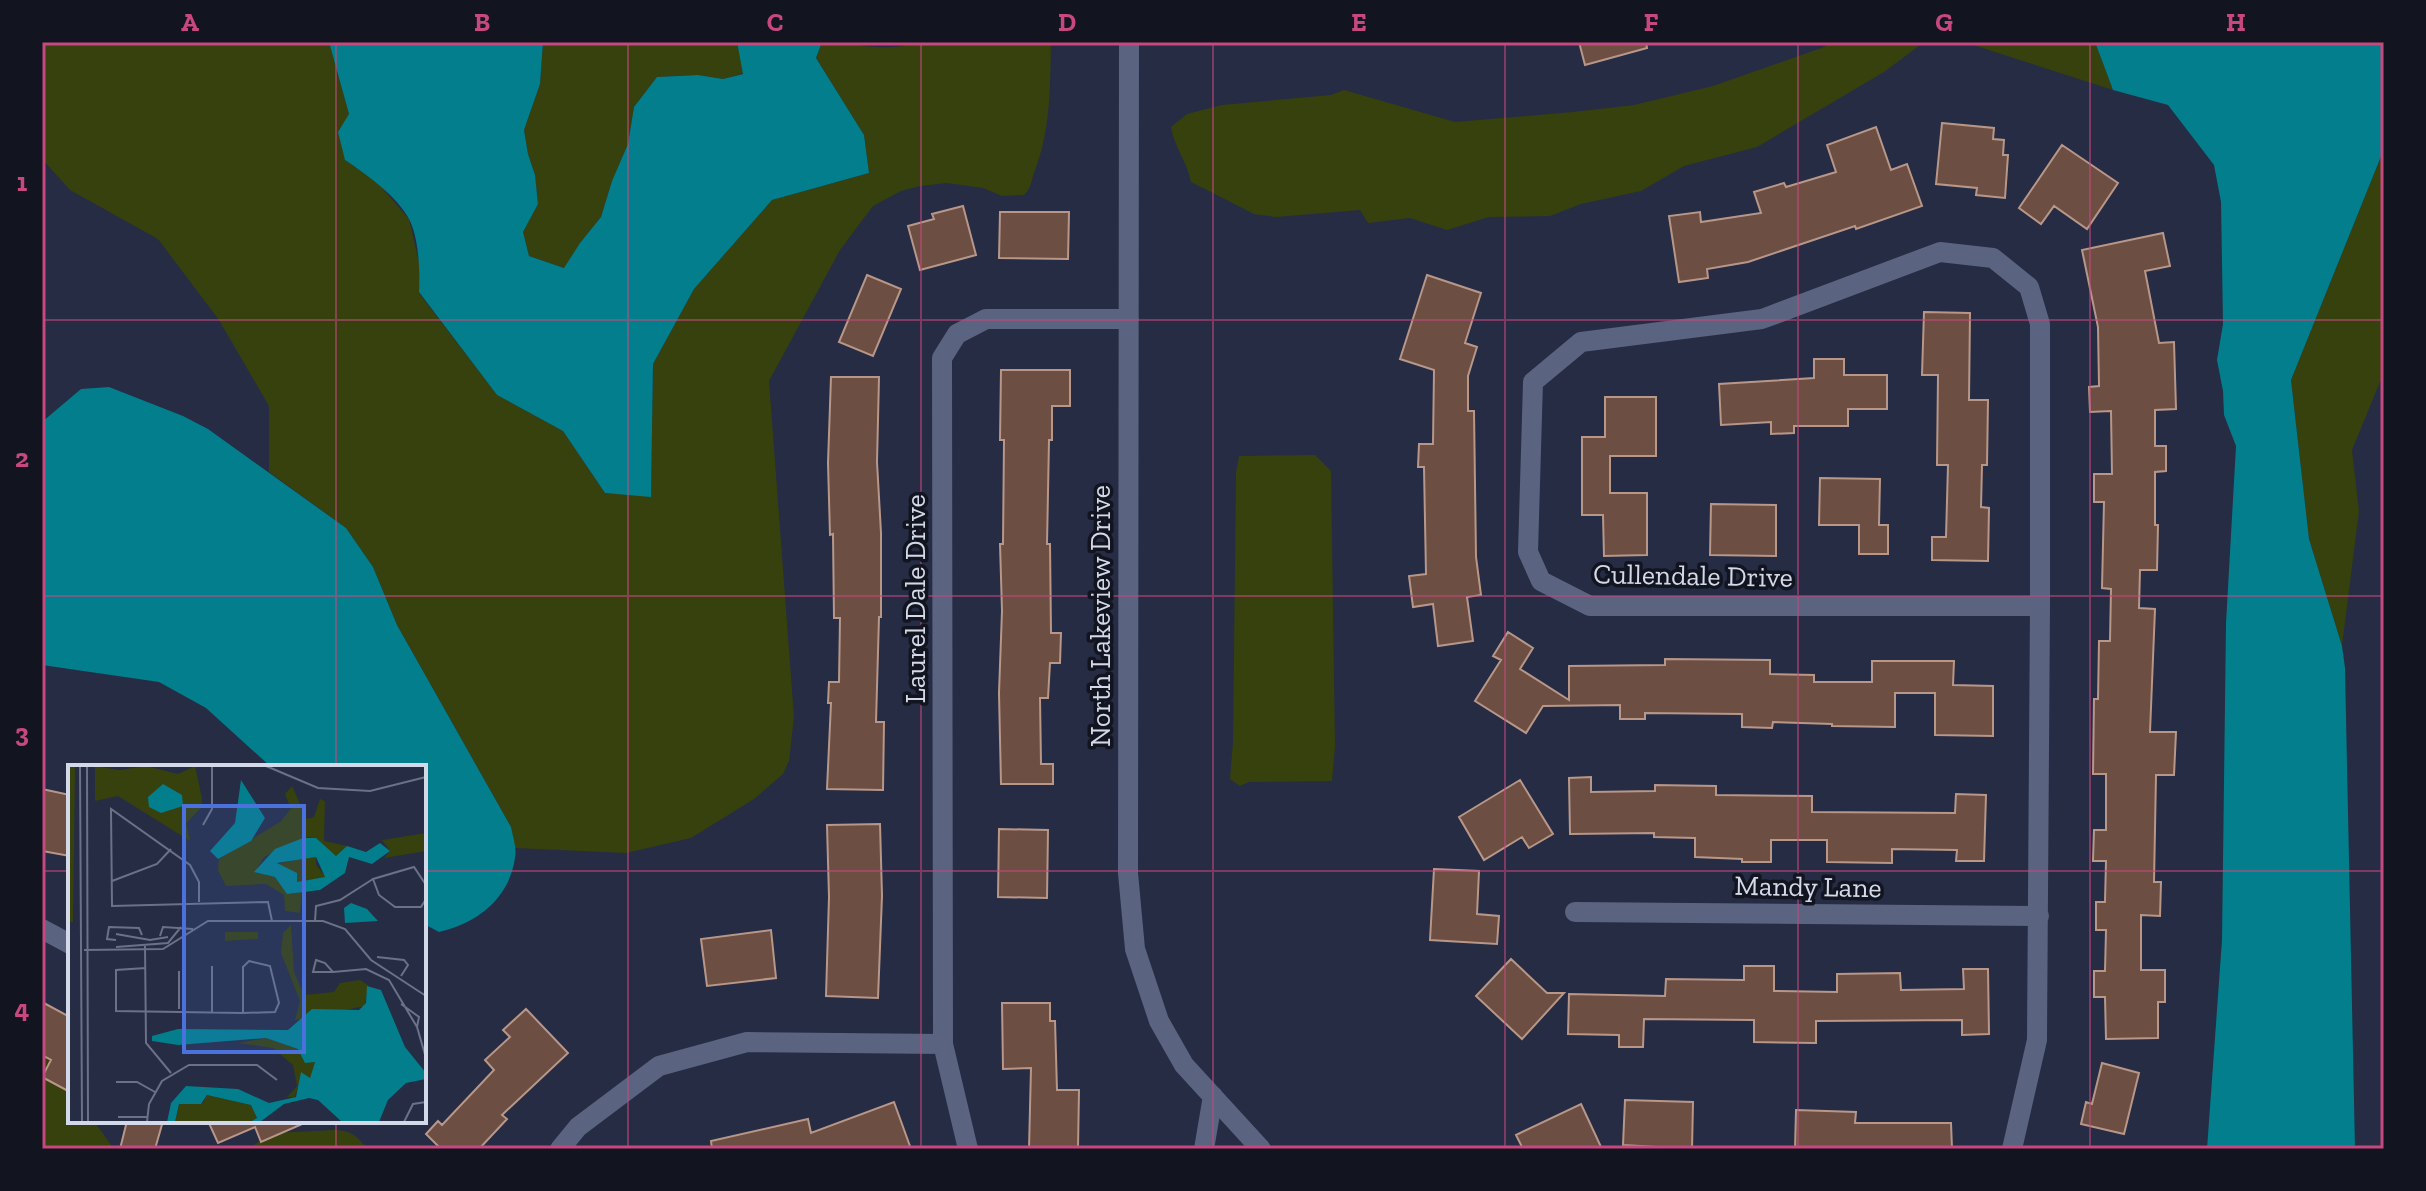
<svg xmlns="http://www.w3.org/2000/svg" width="2426" height="1191" font-family="'Zilla Slab',serif">
<style>
.green{fill:#37410d}
.water{fill:#027e8c}
.building{fill:#6c4e42;stroke:#b89789;stroke-width:2}
.lines{fill:none;stroke-linecap:round;stroke-linejoin:round}
.minor{stroke:#5a637f;stroke-width:20}
.grid{fill:none;stroke:#c6487e;stroke-width:2;stroke-opacity:0.55}
.labels{text-anchor:middle;stroke-width:7;stroke-linejoin:round;paint-order:stroke}
.street-label{font-size:28px;fill:#d3d9e9;stroke:#121520}
.inset-road{fill:none;stroke:#6b7186;stroke-width:2}
.view{fill:#4a71dc;fill-opacity:0.15;stroke:#4a71dc;stroke-width:4}
.inset-edge{fill:none;stroke:#d3d9e9;stroke-width:4}
.neatline{fill:none;stroke:#c6487e;stroke-width:3}
.grid-label{font-size:26px;text-anchor:middle;font-weight:bold;fill:#c6487e}
</style>
<rect width="100%" height="100%" fill="#252c44"/>
<path class="green" d="M42,42H329L349,114L345,160L377,182L409,219L420,266L419,293L497,395L563,431L605,493L651,496L653,364L694,289L772,200L869,173L864,135L816,58L822,42C854,42 885,54 917,42H1051C1050,87 1051,130 1034,173C1031,181 1031,189 1024,195L1002,196L983,188L947,183L920,186L901,191L873,206L840,250L769,381L794,717L789,761L783,774L754,799L691,838L626,853L515,848L511,827L397,625L373,567L346,528L269,472V406L219,320L158,239L70,190L42,159Z
M543,42H737L744,73L723,79L698,75L657,77L634,107L628,144L612,181L601,217L580,243L565,268L529,256L523,232L538,204L535,175L528,154L524,130L540,84Z
M1830,42H1924L1884,72L1757,147L1684,166L1641,191L1581,204L1550,216L1489,217L1447,230L1410,218L1368,223L1360,210L1276,217L1254,214L1191,182C1187,161 1174,147 1171,127L1187,114L1222,105L1331,95L1344,90L1455,122L1573,112L1634,105L1713,86L1824,47Z
M1964,42H2095L2113,90Z
M2384,149L2382,377L2352,450L2359,511L2342,646L2309,539L2291,380Z
M1315,455L1331,471L1335,746L1332,781L1249,782L1240,786L1230,779L1233,742L1236,472L1239,456Z
M42,1049L70,1087V1121H94L114,1149H42Z
M334,1130C350,1130 358,1136 367,1149H247L274,1133Z"/>
<path class="water" d="M329,42H543L540,84L524,130L528,154L535,175L538,204L523,232L529,256L564,268L580,243L601,217L612,181L628,144L634,107L657,77L698,75L723,79L743,74L737,42H822L816,58L864,135L869,173L772,200L694,289L653,364L651,497L605,493L563,431L497,395L419,292C420,271 419,238 409,219C396,195 367,175 345,160L338,132L349,114Z
M2095,42H2384V149L2291,380L2309,539L2342,646L2345,668L2355,1149H2207L2222,940L2226,623L2236,446L2224,415L2223,391L2217,360L2223,324L2221,202L2214,165L2168,105L2113,90Z
M109,387L183,416L208,429L346,528L373,567L397,625L511,827C513,837 517,848 515,858C509,899 477,923 439,932L424,924V767H271L206,708L159,682L42,665V422L81,389Z"/>
<path class="building" d="M1579,42H1646L1647,48L1585,65Z
M1942,123L1994,128L1993,139L2004,140L2003,155H2008L2005,198L1976,195L1977,188L1936,184Z
M1876,127L1891,170L1907,164L1922,206L1856,229L1855,226L1748,262L1707,269L1708,278L1679,282L1669,216L1700,212L1701,222L1761,213L1754,192L1784,183L1786,187L1836,172L1827,145Z
M2062,145L2118,183L2087,229L2054,206L2041,224L2019,208Z
M963,206L976,255L920,270L908,226L934,219L932,214Z
M1000,212H1069L1068,259L999,258Z
M2163,233L2170,266L2145,271L2159,343L2174,342L2176,409L2155,410V446H2166V471L2155,472V525H2158L2157,570H2140L2139,608L2155,609L2150,732H2176L2174,775H2156L2154,882H2161L2160,916L2141,915V970H2165V1002H2158V1038L2106,1039L2105,997H2094V971H2105L2106,930H2096V902H2105L2106,861H2093L2094,830H2106V774H2093L2094,699H2098L2099,641H2110L2111,589L2102,588L2104,502H2094V474H2112L2111,411L2090,412L2089,387L2099,386L2098,327L2082,250Z
M867,275L901,289L873,356L839,342Z
M1427,275L1481,293L1465,343L1477,347L1468,376V411H1474L1476,557L1481,595L1467,597L1473,641L1438,646L1433,604L1413,607L1409,576L1426,574L1424,467H1418L1419,444H1433L1434,370L1400,359Z
M1924,312L1970,313L1969,400H1988L1987,465H1982L1981,507L1989,508L1988,561L1932,560V537H1946L1948,465H1937L1938,375H1922Z
M1814,359H1844V375H1887V409H1848V426H1794V433L1771,434V422L1721,425L1719,384L1814,378Z
M1001,370H1070V406H1052V440H1049L1047,544H1050L1051,633H1061L1060,663H1050L1048,698H1040L1041,764H1053V784H1001L999,693L1002,611L1000,544H1003L1004,440H1000Z
M831,377H879L877,462L881,533V617H879L876,722H884L883,790L827,789L831,703H828L829,682H839L840,618H834L833,534L830,535L828,463Z
M1605,397H1656V456H1610V493H1647V555L1604,556L1603,515H1582V437H1605Z
M1820,478L1880,479L1879,525H1888V554H1859V525H1819Z
M1711,504L1776,505V556L1710,555Z
M1508,632L1533,648L1520,669L1569,700V666L1665,665V659L1770,660V674L1814,675V682H1872V661H1954L1953,685L1993,686V736L1935,735V693H1895V727L1832,726V724L1773,722L1772,728L1742,727V714L1645,713V719H1620V705L1543,706L1526,733L1475,701L1501,660L1493,656Z
M1591,777V792L1655,791V785L1716,786V795L1812,796V812L1955,813L1956,794L1986,795L1984,861H1956L1957,850L1892,849V863L1827,862V840H1771V862H1742V859L1695,857V838L1654,837V833L1570,834L1569,778Z
M1520,780L1553,834L1529,848L1522,837L1484,860L1459,817Z
M42,789L70,795V856L42,851Z
M880,824L882,896L878,998L826,996L829,897L827,825Z
M999,829L1048,830L1047,898L998,897Z
M1434,869L1479,871L1477,914L1499,916L1497,944L1430,940Z
M771,930L776,978L707,986L701,939Z
M1511,959L1547,993H1564L1522,1039L1476,996Z
M1744,966H1774V991L1837,992V974L1900,973L1901,990L1964,989L1963,969H1988L1989,1034L1962,1035V1020L1816,1021V1043L1754,1042V1020L1644,1019L1643,1047H1619V1035L1568,1034L1569,994L1665,996L1666,979L1744,980Z
M42,1002L70,1017V1092L42,1077L51,1060L42,1055Z
M1002,1003H1050V1021H1055L1057,1090H1079L1078,1149H1029L1031,1068L1003,1069Z
M526,1009L568,1053L502,1115L507,1119L479,1149H441L426,1134L438,1121L442,1125L494,1070L485,1060L510,1037L503,1030Z
M2102,1063L2139,1073L2124,1134L2081,1124L2086,1102L2092,1104Z
M1625,1100L1693,1102L1692,1149L1623,1145Z
M894,1102L911,1149H712L711,1141L808,1119L811,1133Z
M1581,1104L1602,1149H1523L1516,1135Z
M1796,1110L1856,1112L1855,1123H1951L1952,1149H1795Z
M127,1121H163L155,1149H120Z
M208,1121H309L261,1142L255,1127L218,1143Z"/>
<g class="lines">
<path class="minor" d="M1129,42L1128,873L1135,949L1159,1021L1184,1065L1261,1149
M1940,252L1993,258L2029,287L2040,324V606H1590L1541,581L1528,552L1533,382L1581,342L1762,319Z
M1575,912L2039,916
M42,929L70,944
M560,1149L578,1127L659,1066L747,1042L943,1044
M968,1149L943,1044L942,358L957,334L986,319H1129
M1204,1149L1213,1096
M2012,1149L2037,1040L2040,606"/>
</g>
<path class="grid" d="M336,42V767M628,42V1149M921,42V1149M1213,42V1149M1505,42V1149M1798,42V1149M2090,42V1149M42,320H2384M42,596H2384M42,871H70M424,871H2384M336,1121V1149"/>
<g class="labels">
<g class="street-label">
<text transform="translate(1693 575) rotate(1)" y="10">Cullendale Drive</text>
<text transform="translate(915 599) rotate(-90)" y="10">Laurel Dale Drive</text>
<text transform="translate(1100 616) rotate(-90)" y="10">North Lakeview Drive</text>
<text transform="translate(1808 886) rotate(1)" y="10">Mandy Lane</text>
</g>
</g>
<g transform="translate(68 765)">
<rect width="358" height="358" fill="#252c44"/>
<path d="M0,1H7L5,157H0ZM27,1L51,5L78,1L110,9L127,1L134,33L133,43L118,58L122,76L50,31L27,36ZM94,22L112,31L110,40L80,32ZM224,21L239,54L246,52L252,34L257,36L256,76L279,81V87L268,91L242,72L235,73L196,92L187,107L207,112L223,129L234,125L232,148L217,146L216,130L198,119L158,121L150,105L151,94L212,57L223,44L217,29ZM358,68V86L316,93L322,86L314,75ZM248,91V100L258,112L229,117L225,106L209,99ZM223,160L226,207L236,230L266,227L272,218L292,215L300,220L297,241L227,255L232,236L213,188L215,168ZM157,167H190V174L157,176ZM198,273L231,284L247,296L242,314L234,308L227,332H219L229,321L225,300L205,283L171,278ZM139,330L184,340L189,353L182,357H107L111,339L135,338Z" fill="#37410d" fill-rule="evenodd"/>
<path d="M173,15L197,53L183,76L150,94L142,86L167,58ZM95,19L114,30L115,41L93,48L81,42L80,32ZM235,73H248L268,91L279,81L298,87L312,78L322,86L304,99L281,92L277,108L252,125L219,129L207,112L186,107L207,84ZM248,92L257,112L229,117V108L209,98ZM283,138L299,144L310,156L277,158L276,143ZM299,221L313,225L337,282L358,308V314L338,318L320,335L311,357H274L250,335L241,333L216,339L192,357H182L189,353L183,340L139,330L133,339H111L107,357H99L103,338L118,321L170,324L201,338L228,332L233,307L242,313L247,297L237,298L230,284L198,273L110,280L84,276V271L110,264L220,265L244,244L291,245L298,238Z" fill="#027e8c" fill-rule="evenodd"/>
<path class="inset-road" d="M12,1L14,357M19,1L20,357M198,1L250,23L302,26L358,12M135,60L144,44V1M44,116L89,99L103,84M358,120L346,102L305,114L311,130L327,142H353L358,134M131,137V117L122,100L43,44L44,141L200,137L204,156M247,156L248,141L272,135L305,114M48,169L82,175L100,172M92,171L95,162L125,164M48,175L39,174L41,162L71,163L74,170M77,181L78,278L103,308M48,182L100,178L113,162M16,185L95,184L140,156H255L277,164L303,195L358,231M309,192L336,195L340,200L333,211M248,195L257,198L265,207H245ZM181,196L202,201L211,238L207,247L175,248V202ZM78,203L48,205V246L175,248M265,207L298,204L321,215L349,262L358,293M333,239L351,252L349,262M111,244V206M144,248V201M48,317H69L87,327M50,352H79M79,357L81,339L94,316L121,300H189L209,315M336,357L345,339L358,337"/>
<path class="view" d="M116,41H236V287H116Z"/>
<rect width="358" height="358" class="inset-edge"/>
</g>
<rect width="2426" height="1191" fill="none" stroke="#121520" stroke-width="88"/>
<rect x="44" y="44" width="2338" height="1103" class="neatline"/>
<g class="grid-label">
<text x="190" y="31">A</text>
<text x="482" y="31">B</text>
<text x="775" y="31">C</text>
<text x="1067" y="31">D</text>
<text x="1359" y="31">E</text>
<text x="1651" y="31">F</text>
<text x="1944" y="31">G</text>
<text x="2236" y="31">H</text>
<text x="22" y="191">1</text>
<text x="22" y="467">2</text>
<text x="22" y="742">3</text>
<text x="22" y="1018">4</text>
</g>
</svg>
